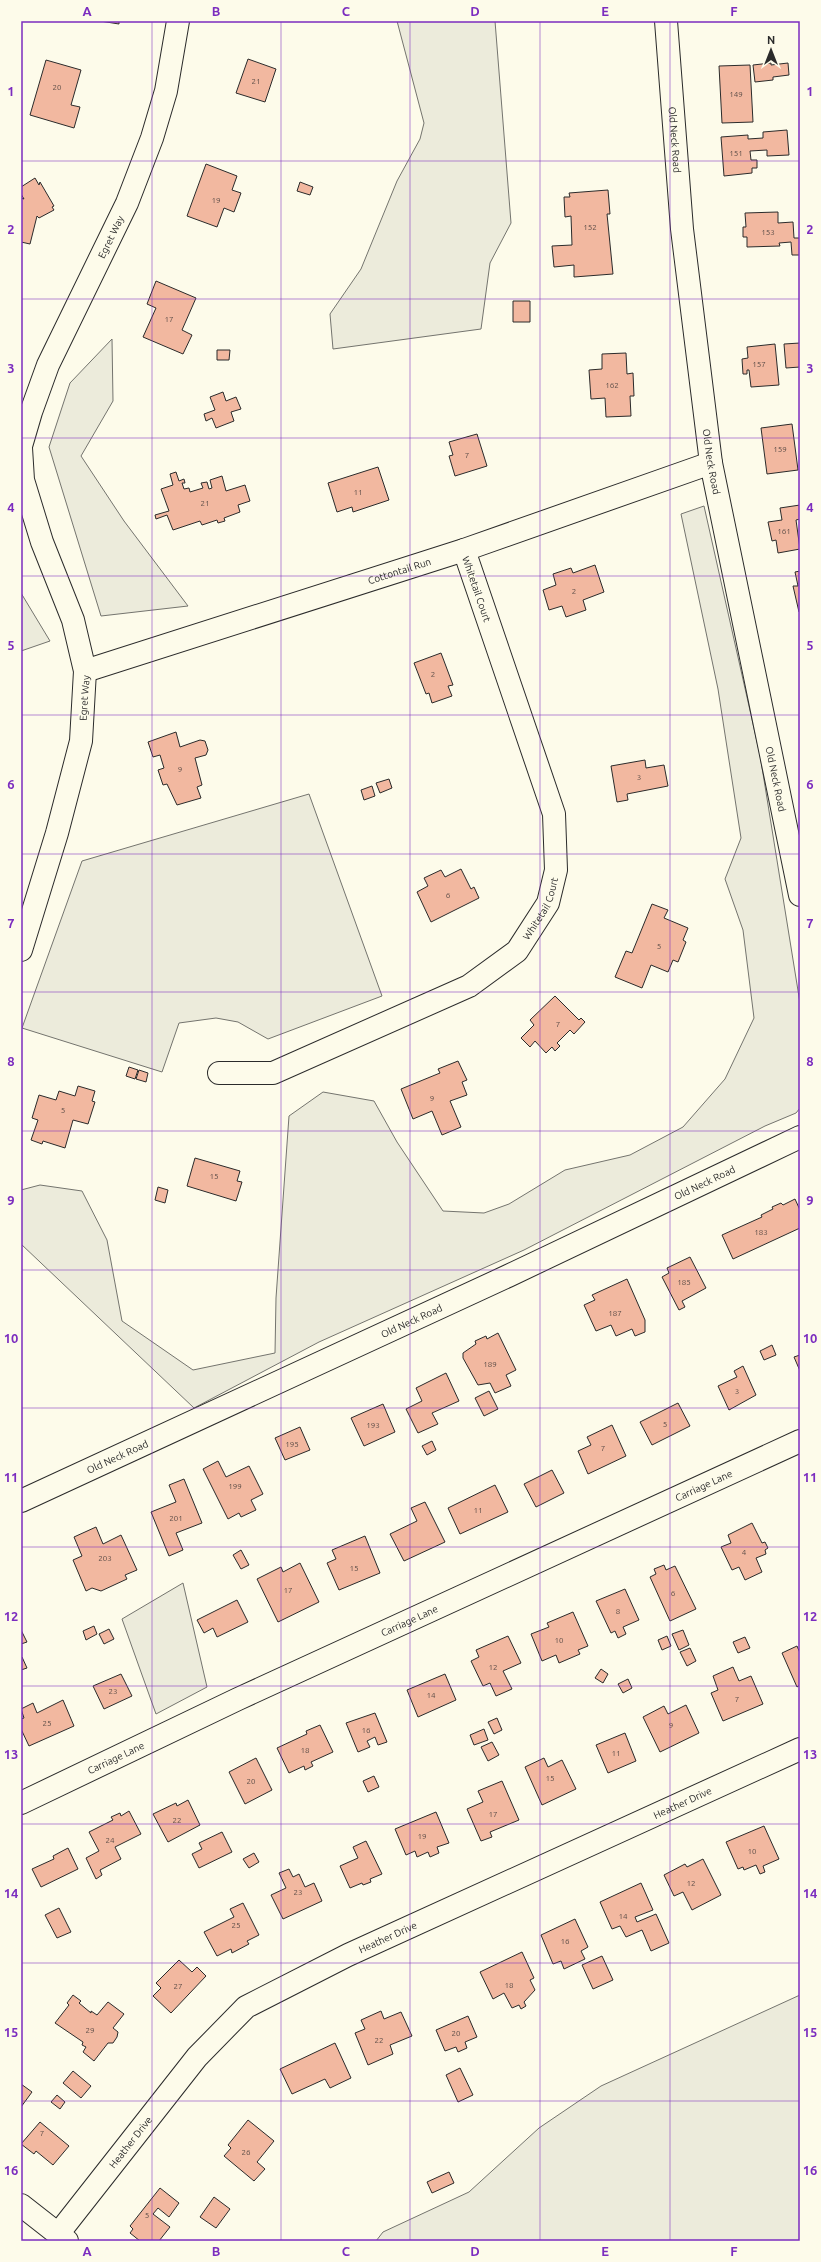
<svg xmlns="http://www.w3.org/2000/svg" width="821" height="2262" font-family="Ubuntu,sans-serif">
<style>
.green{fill:#ecebdb;stroke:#74746e}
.building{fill:#f2b8a0;stroke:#2b2b2b}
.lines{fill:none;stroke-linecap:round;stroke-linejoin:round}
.minor-casing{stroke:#2b2b2b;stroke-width:24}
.minor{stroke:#fdfbea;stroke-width:22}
.grid{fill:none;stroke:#7b2cbf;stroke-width:1;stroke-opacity:0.55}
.labels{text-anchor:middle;stroke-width:3;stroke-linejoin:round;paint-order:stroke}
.number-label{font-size:8px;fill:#5d4e48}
.street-label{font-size:10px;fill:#2b2b2b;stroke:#fdfbea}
.neatline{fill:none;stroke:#7b2cbf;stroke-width:1.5}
.grid-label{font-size:13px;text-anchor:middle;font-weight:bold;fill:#7b2cbf}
</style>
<rect width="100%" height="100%" fill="#fdfbea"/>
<path class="green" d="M397,21H495L511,223L490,263L481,329L333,349L330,314L361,269L397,181L420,139L424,123Z
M112,339L113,401L81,456L124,521L188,606L101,616L49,447L70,383Z
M704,506L760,755L800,1003V1108L796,1113L765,1126L524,1250L319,1342L194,1408L21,1244V1190L40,1185L82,1191L107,1240L122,1321L193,1370L275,1353L276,1298L289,1116L323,1092L374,1101L397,1142L443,1211L484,1213L509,1204L565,1170L630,1155L683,1127L725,1079L754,1018L743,930L725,879L741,838L718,689L681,514Z
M21,593L50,641L21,651Z
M309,794L382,996L268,1039L238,1022L216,1018L179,1023L162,1072L22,1028L82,861Z
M183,1583L207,1687L156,1714L122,1619Z
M800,1995V2241H376L383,2232L469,2192L539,2128L601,2086Z"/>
<path class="building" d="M100,21H119V24Z
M248,59L276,69L265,102L236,93Z
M46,60L81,70L71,105L80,107L74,128L30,115Z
M771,63V65L788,63L789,75L773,77V80L755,82L753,65Z
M750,65L753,122L722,123L719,66Z
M787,130L789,155L767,156V150L750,151L751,160H757V168H752V173L724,176L721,137L748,135V139L763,138V132Z
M206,164L237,176L232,190L241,193L234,212L224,208L217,227L187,216Z
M35,178L39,185L40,182L54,206L52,207L54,210L39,218L37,216L30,244L21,242V198L24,199L21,194V187Z
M300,182L313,187L310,195L297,191Z
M608,190L610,214H607L613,274L574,277V265L554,267L552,246L572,245L571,216L565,217L564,197H570L569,193Z
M778,212V223L793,222L794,238H800V255H792L791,242L779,243L780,246L747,247V237H743V227H746L745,213Z
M156,281L196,298L182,330L192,335L183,354L143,337L156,308L147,304Z
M513,301H530V322H513Z
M800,343V367L786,368L784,344Z
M775,344L779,385L751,387L749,370H747V374H743L742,359L748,358L747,347Z
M217,350H230L229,360H217Z
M626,353L627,374L633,373L634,396H630L631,416L606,417L605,398L591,399L589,370L602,369V354Z
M223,392L226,401L236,397L241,409L231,412L234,421L216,428L212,418L206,421L204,414L215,410L210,397Z
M792,424L798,470L767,474L761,428Z
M477,434L487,466L455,476L449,456L453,455L449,442Z
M378,467L389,500L353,512L352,507L337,512L328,483Z
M176,472L179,481L184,479L185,483H182L184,489L189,488L190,492L203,488L201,483L207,482L209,489L212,488L210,480L222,476L226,491L245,485L250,501L238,505L240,512L224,518L225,521L218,523L217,520L202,525L200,521L173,530L167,515L156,519L155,515L169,511L161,489L173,485L170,474Z
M800,505V519L796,520L800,549L778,553L776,540L772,541L768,522L782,520L780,508Z
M595,565L604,592L583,600L586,610L566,617L562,606L549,610L543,590L556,585L553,574L571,568L573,573Z
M800,571V611L799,612L793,586H798L795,572Z
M441,653L453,685L448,686L452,696L432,703L429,693L426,694L414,663Z
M176,732L180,747L200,740L205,741L208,750L206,755L195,758L202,785L197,787L201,798L177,805L167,784L163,785L158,770L164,768L160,755L153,757L148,742Z
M645,760L646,768L664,765L668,786L627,794L628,800L617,802L611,766Z
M389,779L392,788L380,793L376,783Z
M372,786L375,796L364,800L361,790Z
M461,869L471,889L474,887L479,898L431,922L417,892L428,886L424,878L441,870L445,877Z
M652,904L668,910L664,918L688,928L683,940L686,942L678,962L673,960L668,972L651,965L642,988L615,977L626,951L632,953Z
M555,996L579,1020L581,1018L585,1022L574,1034L570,1030L557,1043L560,1046L555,1051L552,1047L546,1053L535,1041L530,1047L521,1038L534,1025L530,1020Z
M458,1061L467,1080L462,1082L467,1095L450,1101L461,1127L442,1135L432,1111L413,1119L401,1089L440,1073L438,1069Z
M129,1067L138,1070L135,1079L126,1076Z
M139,1070L148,1073L146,1082L136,1079Z
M78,1086L95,1091L92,1101L95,1102L88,1124L73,1120L65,1148L43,1141L42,1144L31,1140L38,1120L32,1118L39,1095L56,1100L59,1091L75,1096Z
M195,1158L240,1171L237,1181L242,1182L236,1201L187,1186Z
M158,1187L168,1190L165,1203L155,1200Z
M795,1199L800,1210V1228L733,1259L722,1235L762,1217L761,1215L773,1209L772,1207L781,1203L783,1205Z
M690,1257L706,1288L682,1301L685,1307L679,1310L662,1277L669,1273L667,1268Z
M627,1279L645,1320V1332L635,1336L632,1329L616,1336L611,1325L596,1331L584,1305L595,1300L592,1295Z
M498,1333L516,1370L506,1375L511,1386L495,1393L490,1383L478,1385L463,1358V1353L476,1344L475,1341L486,1336L487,1339Z
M772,1345L776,1355L764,1360L760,1351Z
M800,1355V1371L794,1357Z
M743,1366L756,1395L729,1410L718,1386L737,1377L734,1371Z
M446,1373L459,1401L432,1413L438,1424L418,1433L406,1409L422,1401L416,1388Z
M489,1391L498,1409L484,1416L475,1398Z
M678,1403L690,1426L652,1445L640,1422Z
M383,1404L395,1432L364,1446L351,1418Z
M612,1425L626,1456L588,1474L578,1451L591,1445L587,1437Z
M300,1427L310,1450L285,1460L275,1438Z
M432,1441L436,1450L427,1455L422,1446Z
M218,1461L226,1477L249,1466L263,1494L251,1500L256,1510L241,1517L239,1513L228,1519L203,1469Z
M552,1470L564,1493L536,1507L524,1484Z
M184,1479L202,1523L176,1533L183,1550L169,1556L151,1512L176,1502L169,1485Z
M495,1485L508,1512L460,1534L448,1508Z
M425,1502L445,1542L404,1561L390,1534L417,1521L411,1508Z
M752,1523L762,1543L765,1542L768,1548L765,1550L766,1554L756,1558L762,1572L745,1580L739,1567L732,1570L721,1547L731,1543L728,1535Z
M96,1527L103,1544L121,1535L137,1570L125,1575L127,1579L101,1591L92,1588L86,1591L73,1560L82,1556L74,1537Z
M365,1536L380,1573L339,1590L327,1563L336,1559L332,1550Z
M241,1550L249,1565L241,1569L233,1555Z
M300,1563L319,1602L278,1622L257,1579L281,1567L283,1572Z
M664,1565L666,1570L675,1566L696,1609L670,1621L650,1577L656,1574L654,1569Z
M625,1589L639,1620L623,1627L626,1634L618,1638L615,1631L611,1633L596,1601Z
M237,1600L248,1622L217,1637L213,1628L204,1633L197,1620Z
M573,1612L588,1646L578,1650L580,1654L559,1663L556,1655L542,1661L531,1634L549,1627L547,1623Z
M94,1626L97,1634L86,1640L83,1631Z
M109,1629L114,1639L104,1644L99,1634Z
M21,1630L27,1642L21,1644Z
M683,1630L689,1645L679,1650L672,1634Z
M508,1636L521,1663L503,1671L512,1689L496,1696L490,1683L483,1686L471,1661L479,1657L476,1650Z
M667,1636L671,1646L662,1650L658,1640Z
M745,1637L750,1648L738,1653L733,1642Z
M797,1646L800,1653V1685L797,1687L782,1653Z
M690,1648L696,1661L687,1666L680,1652Z
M22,1657L27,1668L21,1670V1658Z
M733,1667L739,1681L751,1676L763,1704L723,1721L711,1693L718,1690L713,1676Z
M601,1669L608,1674L603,1683L595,1678Z
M121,1674L132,1696L104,1709L93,1686Z
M445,1674L456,1700L418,1717L407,1690Z
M628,1679L632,1688L623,1693L618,1684Z
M63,1700L74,1726L29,1746L21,1729V1719L24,1718L21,1709L33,1703L37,1713Z
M686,1705L699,1733L660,1752L643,1717L664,1706L668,1714Z
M375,1713L387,1742L378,1745L375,1737L367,1741L370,1747L358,1752L346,1723Z
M497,1718L502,1730L494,1734L488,1722Z
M320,1725L333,1752L311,1762L313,1766L305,1770L304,1766L289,1773L277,1748L307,1734L306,1731Z
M484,1729L488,1740L474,1745L470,1735Z
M625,1733L636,1761L608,1773L596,1745Z
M492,1742L499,1755L488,1761L481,1747Z
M256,1758L272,1790L245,1804L229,1772Z
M544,1758L548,1767L562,1760L576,1789L542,1805L525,1767Z
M374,1776L379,1787L368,1792L363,1781Z
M502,1781L519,1820L490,1832L492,1837L481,1841L467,1809L483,1802L478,1791Z
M188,1800L200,1825L168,1842L153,1814L176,1803L177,1806Z
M129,1811L141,1834L115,1847L121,1859L100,1870L102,1875L96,1879L86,1858L99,1851L89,1832L113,1820L111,1817L120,1813L121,1816Z
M436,1812L449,1843L437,1847L439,1853L430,1857L428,1852L417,1857L415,1851L406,1855L395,1829Z
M764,1826L779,1859L763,1866L765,1872L760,1874L756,1865L744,1870L743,1867L738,1869L726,1842Z
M222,1832L232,1852L199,1868L192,1854L202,1849L199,1843Z
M366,1841L382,1874L370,1879L371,1882L363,1885L362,1883L350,1888L340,1866L358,1858L353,1847Z
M68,1848L78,1869L41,1887L32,1869L54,1859L53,1856Z
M254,1853L259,1862L249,1868L243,1859Z
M703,1859L721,1895L692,1910L683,1892L674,1896L664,1875L685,1864L687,1867Z
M289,1869L293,1877L299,1874L305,1887L314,1883L322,1901L283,1919L271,1895L286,1888L279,1873Z
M641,1883L653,1910L635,1917L637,1922L656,1914L669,1943L651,1951L642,1930L626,1937L620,1926L612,1929L600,1902Z
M243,1903L259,1935L247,1941L249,1944L232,1953L231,1949L217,1956L204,1932L234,1917L230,1909Z
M59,1908L71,1932L57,1938L45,1915Z
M575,1919L588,1947L581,1951L585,1959L564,1969L561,1961L553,1964L541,1935Z
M522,1952L534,1978L530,1980L535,1990L524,2002L526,2006L521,2009L519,2005L512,2008L504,1993L493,1999L480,1972Z
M602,1956L613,1980L593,1989L582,1965Z
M179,1960L192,1972L197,1967L206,1976L171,2013L153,1996L161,1988L156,1983Z
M73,1995L81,2001L79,2003L91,2013V2011L97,2015L108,2002L124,2014L113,2028L118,2032L117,2037L113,2043H108L94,2061L83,2052L86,2047L82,2045L83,2042L55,2023L69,2005L67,2003Z
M381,2011L384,2019L401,2012L412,2036L390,2045L393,2054L368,2065L355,2033L365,2029L361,2020Z
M468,2016L477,2037L465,2042L467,2048L458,2052L456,2047L445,2051L436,2030Z
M335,2043L351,2078L330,2088L325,2079L292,2094L280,2069Z
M460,2068L473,2095L458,2102L446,2075Z
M73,2071L91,2086L81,2098L63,2083Z
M21,2084L32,2092L21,2107Z
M57,2095L65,2102L60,2109L51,2102Z
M248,2120L274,2141L257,2162L265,2169L254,2181L224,2156L231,2148L228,2145Z
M40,2122L69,2146L53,2165L36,2151L34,2154L21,2144Z
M449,2172L454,2183L432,2193L427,2182Z
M160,2188L179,2203L169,2217L158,2208L153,2214L170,2227L159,2241H140L130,2233L133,2229L130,2226Z
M214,2197L230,2209L216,2228L200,2217Z"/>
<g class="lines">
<defs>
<g id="minor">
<path id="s1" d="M666,21L682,229L711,463L800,895"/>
<path id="s2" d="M21,446L31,412L48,365L127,203L152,138L166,91L178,21"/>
<path d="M21,448L23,480L42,542L73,620L85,671L81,741L57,833L21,950"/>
<path id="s3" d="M85,671L464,550L711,463"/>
<path id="s4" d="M219,1073H273L469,986L517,951L548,903L556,870L554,814L464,550"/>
<path id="s5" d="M21,1501L508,1276L800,1137"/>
<path id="s6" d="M21,1803L238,1699L800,1441"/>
<path d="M21,2205L67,2241"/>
<path id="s7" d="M58,2234L197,2057L246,2007L348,1955L800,1749"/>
</g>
</defs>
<use href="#minor" class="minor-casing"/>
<use href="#minor" class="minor"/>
</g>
<path class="grid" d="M152,21V2241M281,21V2241M410,21V2241M540,21V2241M670,21V2241M21,161H800M21,299H800M21,438H800M21,576H800M21,715H800M21,854H800M21,992H800M21,1131H800M21,1270H800M21,1408H800M21,1547H800M21,1686H800M21,1824H800M21,1963H800M21,2101H800"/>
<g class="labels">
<g class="number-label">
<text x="256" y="84">21</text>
<text x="57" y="90">20</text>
<text x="736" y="97">149</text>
<text x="736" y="156">151</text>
<text x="216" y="203">19</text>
<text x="590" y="230">152</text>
<text x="768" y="235">153</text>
<text x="169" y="322">17</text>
<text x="759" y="367">157</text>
<text x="612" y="388">162</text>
<text x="780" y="452">159</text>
<text x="467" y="458">7</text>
<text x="358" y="495">11</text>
<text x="205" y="506">21</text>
<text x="784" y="534">161</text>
<text x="574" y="594">2</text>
<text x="433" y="677">2</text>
<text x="180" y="772">9</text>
<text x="639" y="780">3</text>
<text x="448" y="898">6</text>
<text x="659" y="949">5</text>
<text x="558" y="1027">7</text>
<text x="432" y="1101">9</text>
<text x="63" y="1113">5</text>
<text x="214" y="1179">15</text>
<text x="761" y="1235">183</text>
<text x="684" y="1285">185</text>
<text x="615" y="1316">187</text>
<text x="490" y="1367">189</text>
<text x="737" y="1394">3</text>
<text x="665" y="1427">5</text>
<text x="373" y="1428">193</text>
<text x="292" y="1447">195</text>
<text x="603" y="1451">7</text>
<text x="235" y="1489">199</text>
<text x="478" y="1513">11</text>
<text x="176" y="1521">201</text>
<text x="744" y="1555">4</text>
<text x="105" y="1561">203</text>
<text x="354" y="1571">15</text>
<text x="288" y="1593">17</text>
<text x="673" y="1596">6</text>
<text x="618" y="1614">8</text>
<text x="559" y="1643">10</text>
<text x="493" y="1670">12</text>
<text x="113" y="1694">23</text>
<text x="431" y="1698">14</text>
<text x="737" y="1702">7</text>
<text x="47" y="1726">25</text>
<text x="671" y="1728">9</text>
<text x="366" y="1733">16</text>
<text x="305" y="1753">18</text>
<text x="616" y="1756">11</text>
<text x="550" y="1781">15</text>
<text x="251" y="1784">20</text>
<text x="493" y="1817">17</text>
<text x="177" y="1823">22</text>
<text x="422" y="1839">19</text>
<text x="110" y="1843">24</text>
<text x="752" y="1854">10</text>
<text x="691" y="1886">12</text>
<text x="298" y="1895">23</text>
<text x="623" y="1919">14</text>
<text x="236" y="1928">25</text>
<text x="565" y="1944">16</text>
<text x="509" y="1988">18</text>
<text x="178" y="1989">27</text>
<text x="90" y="2033">29</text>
<text x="456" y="2036">20</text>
<text x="379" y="2043">22</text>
<text x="42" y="2136">7</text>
<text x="246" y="2155">26</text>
<text x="147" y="2218">5</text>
</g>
<g class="street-label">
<text dy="4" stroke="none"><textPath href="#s1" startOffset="119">Old Neck Road</textPath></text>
<text dy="4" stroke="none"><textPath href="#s2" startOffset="228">Egret Way</textPath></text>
<text dy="4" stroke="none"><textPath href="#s1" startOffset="443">Old Neck Road</textPath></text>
<text dy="4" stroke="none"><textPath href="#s3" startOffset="330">Cottontail Run</textPath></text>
<text transform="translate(477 589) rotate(71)" y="4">Whitetail Court</text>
<text transform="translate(84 698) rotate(-86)" y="4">Egret Way</text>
<text dy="4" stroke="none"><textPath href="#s1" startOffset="767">Old Neck Road</textPath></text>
<text dy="4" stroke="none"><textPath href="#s4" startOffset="377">Whitetail Court</textPath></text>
<text dy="4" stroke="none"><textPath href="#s5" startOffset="754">Old Neck Road</textPath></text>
<text dy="4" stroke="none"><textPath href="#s5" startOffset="430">Old Neck Road</textPath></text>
<text dy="4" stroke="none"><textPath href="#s5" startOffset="106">Old Neck Road</textPath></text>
<text dy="4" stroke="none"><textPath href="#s6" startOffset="753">Carriage Lane</textPath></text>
<text dy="4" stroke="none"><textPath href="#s6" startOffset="429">Carriage Lane</textPath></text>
<text dy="4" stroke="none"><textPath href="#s6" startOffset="105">Carriage Lane</textPath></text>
<text dy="4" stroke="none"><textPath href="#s7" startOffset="777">Heather Drive</textPath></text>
<text dy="4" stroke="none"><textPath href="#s7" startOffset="453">Heather Drive</textPath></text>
<text dy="4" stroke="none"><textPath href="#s7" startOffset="117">Heather Drive</textPath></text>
</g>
</g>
<rect width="821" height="2262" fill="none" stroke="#fdfbea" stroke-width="44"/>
<g transform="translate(771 50)" stroke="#fdfbea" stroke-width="3" paint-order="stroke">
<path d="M0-3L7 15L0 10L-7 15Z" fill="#2b2b2b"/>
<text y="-6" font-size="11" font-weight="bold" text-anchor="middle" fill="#2b2b2b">N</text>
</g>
<rect x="22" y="22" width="777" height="2218" class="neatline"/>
<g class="grid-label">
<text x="87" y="16">A</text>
<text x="216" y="16">B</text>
<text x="346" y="16">C</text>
<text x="475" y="16">D</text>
<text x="605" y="16">E</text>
<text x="734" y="16">F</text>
<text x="11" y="96">1</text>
<text x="810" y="96">1</text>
<text x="11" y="234">2</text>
<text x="810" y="234">2</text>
<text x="11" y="373">3</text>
<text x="810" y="373">3</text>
<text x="11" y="512">4</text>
<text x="810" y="512">4</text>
<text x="11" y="650">5</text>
<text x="810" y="650">5</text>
<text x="11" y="789">6</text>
<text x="810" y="789">6</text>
<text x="11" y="928">7</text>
<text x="810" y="928">7</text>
<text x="11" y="1066">8</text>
<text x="810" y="1066">8</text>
<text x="11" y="1205">9</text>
<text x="810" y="1205">9</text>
<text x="11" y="1343">10</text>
<text x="810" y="1343">10</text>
<text x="11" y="1482">11</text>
<text x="810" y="1482">11</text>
<text x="11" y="1621">12</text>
<text x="810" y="1621">12</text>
<text x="11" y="1759">13</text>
<text x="810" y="1759">13</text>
<text x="11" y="1898">14</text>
<text x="810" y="1898">14</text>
<text x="11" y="2037">15</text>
<text x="810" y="2037">15</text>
<text x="11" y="2175">16</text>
<text x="810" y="2175">16</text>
<text x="87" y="2256">A</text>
<text x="216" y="2256">B</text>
<text x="346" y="2256">C</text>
<text x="475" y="2256">D</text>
<text x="605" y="2256">E</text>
<text x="734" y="2256">F</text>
</g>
</svg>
